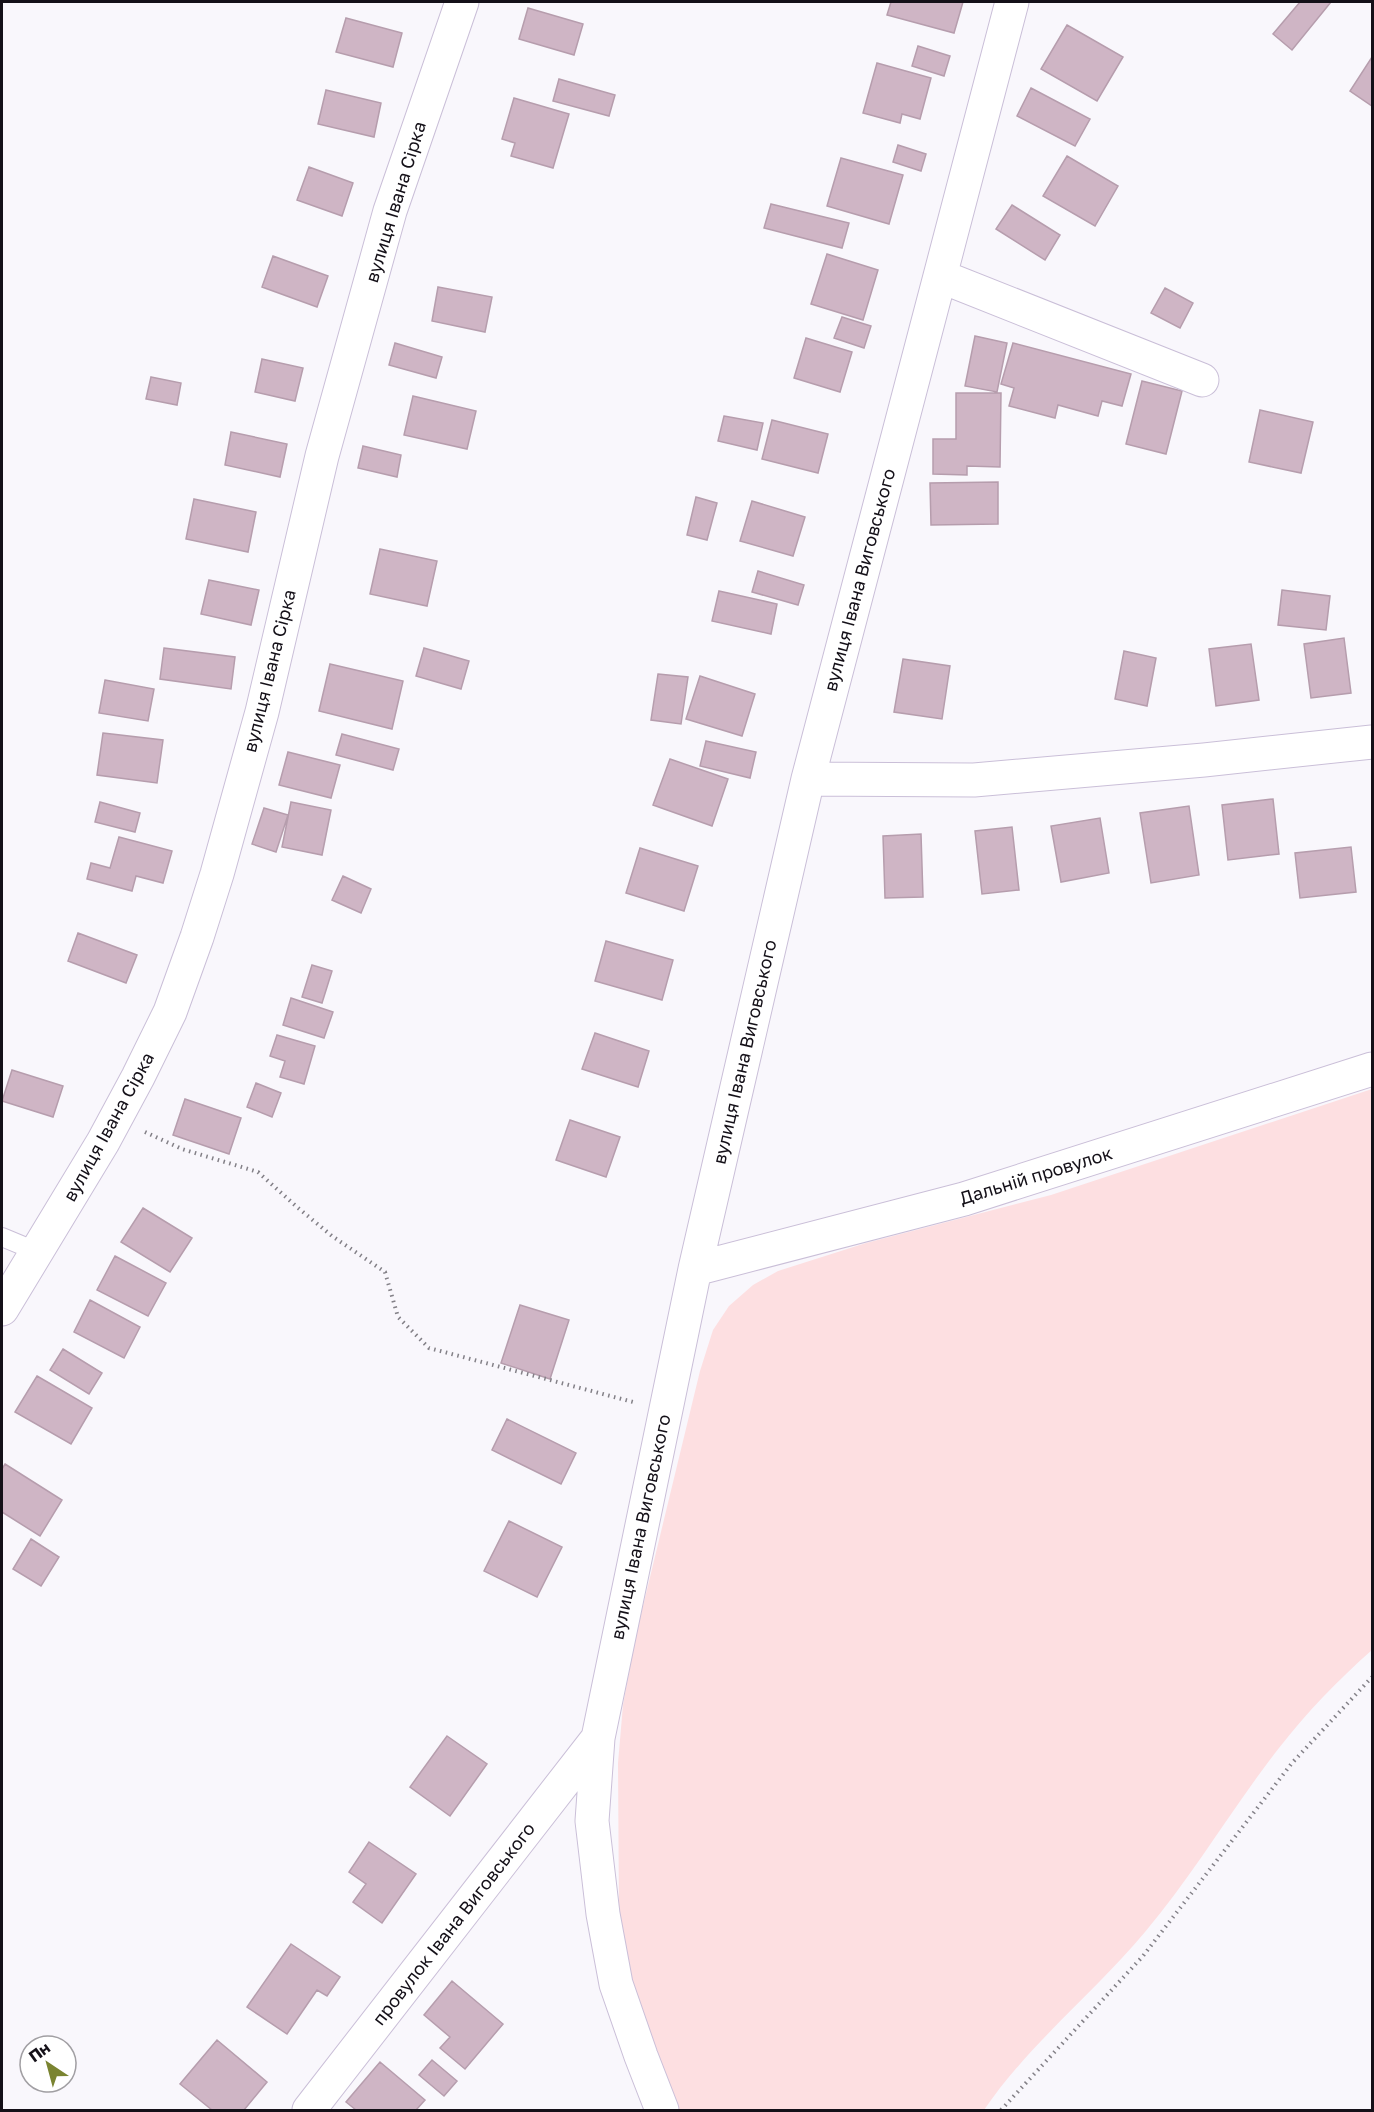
<svg xmlns="http://www.w3.org/2000/svg" width="1374" height="2112" font-family="'Golos Text',sans-serif">
<style>
.green{fill:#fddfe1}
.building{fill:#cfb5c5;stroke:#b69dad;stroke-width:1.5}
.lines{fill:none;stroke-linecap:round;stroke-linejoin:round}
.lane-casing{stroke:#cabfd8;stroke-width:20}
.street-casing{stroke:#cabfd8;stroke-width:35}
.secondary-casing{stroke:#cabfd8;stroke-width:35}
.path{stroke:#838087;stroke-width:4;stroke-dasharray:1.5 4.5;stroke-linecap:butt}
.lane{stroke:#fff;stroke-width:18}
.street{stroke:#fff;stroke-width:33}
.secondary{stroke:#fff;stroke-width:33}
.labels{text-anchor:middle;stroke-width:4.5;stroke-linejoin:round;paint-order:stroke}
.street-label{font-size:18px;fill:#141018;stroke:#fff}
</style>
<rect width="100%" height="100%" fill="#f9f7fc"/>
<path class="green" d="M1372,1089V1650C1338,1680 1307,1712 1279,1748C1232,1808 1194,1874 1145,1932C1094,1993 1029,2044 984,2110H674L629,1980L619,1915L618,1763L623,1705L635,1639L700,1371L713,1330L729,1306L753,1285L778,1271L866,1243L1051,1195Z"/>
<path class="building" d="M891,2H963L954,33L887,15Z
M1300,2H1331L1292,50L1273,34Z
M528,8L583,24L574,55L519,39Z
M346,18L402,33L393,67L336,52Z
M1067,25L1123,57L1097,101L1041,69Z
M918,46L950,56L944,76L912,66Z
M1372,57V106L1350,91Z
M877,63L931,78L920,119L902,114L900,123L863,113Z
M559,79L615,95L609,116L553,101Z
M1031,88L1090,119L1075,146L1017,116Z
M326,90L381,103L374,137L318,124Z
M514,98L569,114L553,168L511,156L515,143L502,139Z
M898,145L926,154L921,171L893,162Z
M1067,156L1118,186L1095,226L1043,196Z
M841,158L903,175L889,224L827,206Z
M309,167L353,183L342,216L297,200Z
M771,204L849,223L842,248L764,228Z
M1012,205L1060,235L1045,260L996,229Z
M827,254L878,270L863,320L811,304Z
M273,256L328,276L317,307L262,287Z
M438,287L492,297L485,332L432,321Z
M1165,288L1193,303L1180,328L1151,313Z
M842,317L871,326L864,348L834,338Z
M975,336L1007,343L997,392L965,386Z
M806,338L852,352L840,392L794,378Z
M395,343L442,357L436,378L389,365Z
M1013,343L1131,374L1122,406L1102,401L1098,416L1058,405L1055,418L1009,406L1014,388L1001,384Z
M262,359L303,368L295,401L255,392Z
M151,377L181,383L177,405L146,399Z
M1142,381L1182,391L1166,454L1126,444Z
M956,393H1001L1000,467L967,466V475L933,474V439H956Z
M413,396L476,411L467,449L404,435Z
M1260,410L1313,422L1301,473L1249,462Z
M724,416L763,423L757,450L718,441Z
M772,420L828,434L818,473L762,459Z
M231,432L287,444L280,477L225,465Z
M363,446L401,455L397,477L358,468Z
M998,482V524L931,525L930,483Z
M696,497L717,503L707,540L687,535Z
M194,499L256,512L248,552L186,539Z
M752,501L805,517L793,556L740,541Z
M380,549L437,561L427,606L370,594Z
M758,571L804,585L798,605L752,592Z
M209,580L259,590L251,625L201,614Z
M1282,590L1330,596L1326,630L1278,625Z
M719,591L777,604L771,634L712,621Z
M1344,638L1351,693L1311,698L1304,644Z
M1251,644L1259,700L1216,706L1209,649Z
M164,648L235,657L231,689L160,679Z
M424,648L469,661L461,689L416,676Z
M1124,651L1156,658L1147,706L1115,699Z
M903,659L950,666L942,719L894,712Z
M330,664L403,681L392,729L319,711Z
M658,674L688,677L681,724L651,720Z
M700,676L755,694L742,736L686,719Z
M105,680L154,689L148,721L99,713Z
M103,733L163,740L157,783L97,775Z
M342,734L399,749L393,770L336,755Z
M706,741L756,752L750,778L700,766Z
M288,752L340,765L331,798L279,785Z
M670,759L728,779L712,826L653,805Z
M1273,799L1279,854L1228,860L1222,805Z
M100,802L140,813L135,832L95,822Z
M291,802L331,810L322,855L282,847Z
M1189,806L1199,875L1151,883L1140,813Z
M264,808L288,815L276,852L252,844Z
M1100,818L1109,873L1061,882L1051,826Z
M1012,827L1019,890L982,894L975,831Z
M921,834L923,897L885,898L883,836Z
M119,837L172,851L163,883L136,876L132,891L87,879L91,863L110,868Z
M1351,847L1356,892L1300,898L1295,853Z
M640,848L698,866L684,911L626,893Z
M343,876L371,889L361,913L332,900Z
M78,933L137,955L126,983L68,961Z
M606,941L673,960L662,1000L595,981Z
M312,965L332,971L322,1003L302,997Z
M291,998L333,1012L324,1038L283,1025Z
M595,1033L649,1051L638,1087L582,1069Z
M277,1035L315,1046L304,1084L280,1077L285,1061L270,1056Z
M12,1070L63,1086L53,1117L2,1101Z
M256,1083L281,1093L272,1117L247,1107Z
M185,1099L241,1118L229,1154L173,1135Z
M570,1120L620,1137L606,1177L556,1160Z
M143,1208L192,1238L170,1272L121,1242Z
M115,1256L166,1283L148,1316L97,1290Z
M90,1300L140,1327L124,1358L74,1332Z
M520,1305L569,1320L550,1379L501,1363Z
M63,1349L102,1373L89,1394L50,1370Z
M37,1376L92,1408L71,1444L15,1412Z
M507,1419L576,1453L561,1484L492,1450Z
M5,1464L62,1500L40,1536L2,1512V1469Z
M509,1521L562,1547L537,1597L484,1571Z
M31,1539L59,1557L41,1586L13,1569Z
M447,1736L487,1764L450,1816L410,1787Z
M369,1842L416,1874L382,1923L353,1902L366,1884L349,1872Z
M291,1944L340,1977L327,1996L317,1990L287,2034L247,2007Z
M452,1981L503,2024L465,2069L440,2048L450,2037L424,2015Z
M217,2040L267,2082L244,2110H212L180,2084Z
M432,2060L457,2081L444,2096L419,2075Z
M380,2062L425,2100L416,2110H356L346,2102Z"/>
<g class="lines">
<defs>
<path id="lane" d="M2,1237L38,1252"/>
<path id="street" d="M940,276L1202,380
M808,779L974,780L1204,760L1372,742
M695,1269L964,1199L1372,1069
M309,2110L598,1738
M662,2110L641,2056L616,1984L603,1914L592,1821L598,1738L695,1269L808,779L1012,2"/>
<path id="secondary" d="M2,1309L103,1142L138,1077L170,1012L197,937L217,874L262,712L322,456L390,211L462,2"/>
</defs>
<use href="#lane" class="lane-casing"/>
<use href="#street" class="street-casing"/>
<use href="#secondary" class="secondary-casing"/>
<path class="path" d="M145,1132L182,1149L258,1172L297,1207L332,1236L385,1272L398,1317L429,1348L633,1402
M1001,2110L1143,1956L1292,1763L1372,1677"/>
<use href="#lane" class="lane"/>
<use href="#street" class="street"/>
<use href="#secondary" class="secondary"/>
</g>
<g class="labels">
<g class="street-label">
<text transform="translate(396 202) rotate(-73)" y="6">вулиця Івана Сірка</text>
<text transform="translate(860 580) rotate(-75)" y="6">вулиця Івана Виговського</text>
<text transform="translate(270 671) rotate(-76)" y="6">вулиця Івана Сірка</text>
<text transform="translate(745 1052) rotate(-77)" y="6">вулиця Івана Виговського</text>
<text transform="translate(109 1127) rotate(-61)" y="6">вулиця Івана Сірка</text>
<text transform="translate(1036 1176) rotate(-17)" y="6">Дальній провулок</text>
<text transform="translate(641 1527) rotate(-78)" y="6">вулиця Івана Виговського</text>
<text transform="translate(454 1924) rotate(-52)" y="6">провулок Івана Виговського</text>
</g>
</g>
<rect width="1374" height="2112" fill="none" stroke="#141018" stroke-width="6"/>
<g transform="translate(48 2064) rotate(324)"><circle r="28" fill="#ffffff" stroke="#a19fa3" stroke-width="1.5"/>
<path d="M0-4.5L10 22L0 15L-10 22Z" fill="#7a8431"/>
<text y="-9" font-size="16" font-weight="bold" text-anchor="middle" fill="#141018">Пн</text>
</g>
</svg>
